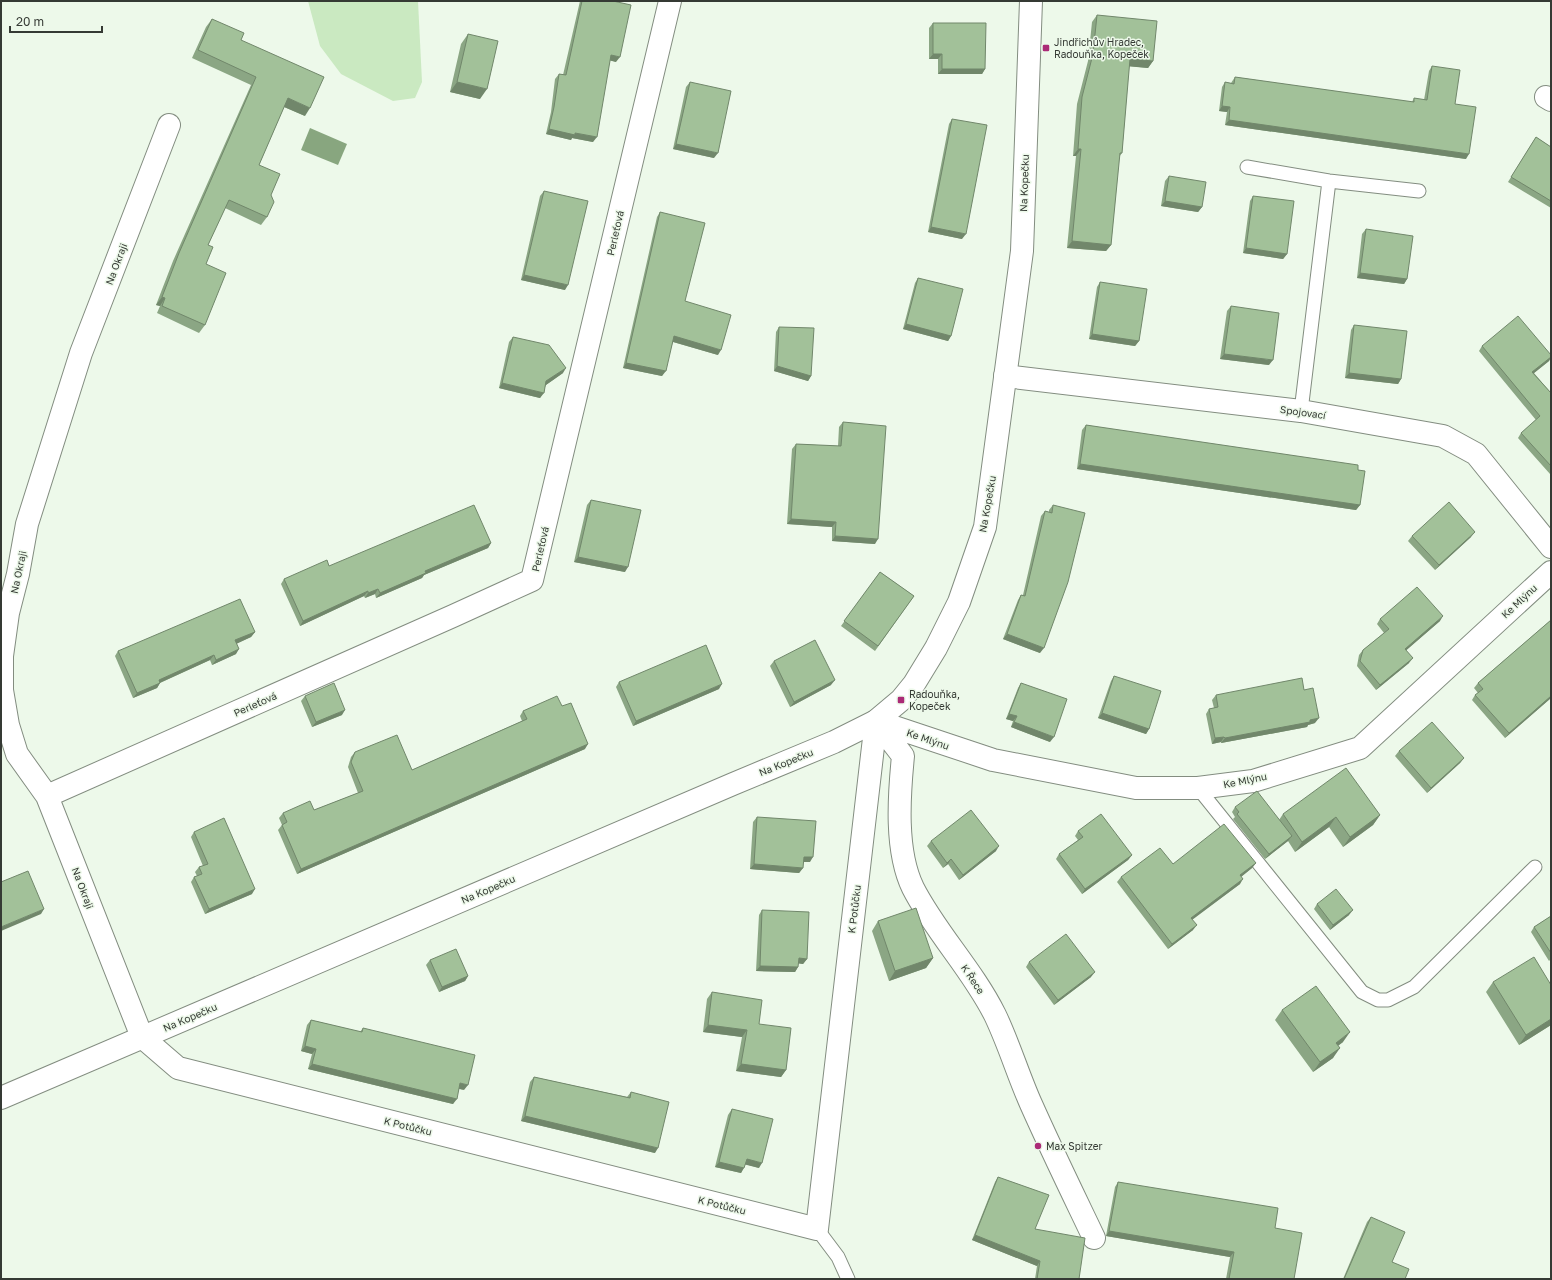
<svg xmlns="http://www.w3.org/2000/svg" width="1552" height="1280" font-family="'Golos Text',sans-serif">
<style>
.green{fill:#cae9c1}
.water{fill:#88a67f}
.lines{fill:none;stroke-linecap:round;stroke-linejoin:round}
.service-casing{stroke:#838d80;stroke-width:15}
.minor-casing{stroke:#838d80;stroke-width:24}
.tertiary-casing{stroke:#838d80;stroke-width:24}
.service{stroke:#fff;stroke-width:13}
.minor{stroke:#fff;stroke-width:22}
.tertiary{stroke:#fff;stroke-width:22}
.wall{fill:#8ba684}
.shaded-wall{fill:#71876b}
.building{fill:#a2c199;stroke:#71876b}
.poi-dot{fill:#ab2a77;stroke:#edf9ea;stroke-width:1.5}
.labels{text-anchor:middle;stroke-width:3;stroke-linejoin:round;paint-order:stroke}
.poi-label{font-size:10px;fill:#353a34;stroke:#edf9ea;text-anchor:start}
.street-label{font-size:10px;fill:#353a34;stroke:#edf9ea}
</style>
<rect width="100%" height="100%" fill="#edf9ea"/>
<path class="green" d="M308,1H418L422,82L415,98L393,101L341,74L320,46Z"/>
<path class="water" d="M310,128L347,144L338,165L301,150Z"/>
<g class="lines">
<defs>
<path id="service" d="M1247,167L1329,181L1419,191
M1301,411L1329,181
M1198,788L1362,992L1378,1000H1388L1414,987L1535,867
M817,1229L838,1257L848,1279"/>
<path id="minor" d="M1546,97L1551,100
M169,125L81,353L27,524L18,574L8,613L2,656V690L8,725L17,754L47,796L142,1037L178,1068L817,1229L876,721
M1005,376L1301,411L1443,436L1476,454L1551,547
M876,721L993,760L1136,788H1198L1253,781L1360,748L1551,572
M876,721L903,756C899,796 895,851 913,888C936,933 972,969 995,1015C1009,1044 1018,1075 1031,1104C1051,1149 1073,1194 1094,1238
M47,796L453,616L532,580L670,1"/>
<path id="tertiary" d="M1,1098L733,784L834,742L876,721L901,700L914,684L936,648L959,602L985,527L1022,251L1031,1"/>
</defs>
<use href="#service" class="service-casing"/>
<use href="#minor" class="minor-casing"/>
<use href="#tertiary" class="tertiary-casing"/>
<use href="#service" class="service"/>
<use href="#minor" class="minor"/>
<use href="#tertiary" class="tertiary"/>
</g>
<path class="wall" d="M580,1H613L616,62L610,60L593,142L572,138L571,140L546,134L551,112L555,79L559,74L563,75Z
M1097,15L1153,61L1148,68L1129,66L1122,153L1119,157L1111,245L1106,251L1067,248L1076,156H1073L1077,104L1088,61L1092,22Z
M212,19L241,40L305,116L284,107L259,165L271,195L267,217L261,225L225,208L208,245L206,264L205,325L199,333L157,313L160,306L156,305L173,261L251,85L192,58L206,27Z
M933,23L985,69L982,74H938V59H929V28Z
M468,34L480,99L450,92L461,44Z
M1432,66L1455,104L1466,159L1225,125L1227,112L1219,111L1222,87L1225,82L1231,83L1235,77L1412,102L1414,98L1424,100L1429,71Z
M690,82L714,158L673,149L686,87Z
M952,119L962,239L928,232L949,124Z
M1536,137L1551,147V208L1508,182Z
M1169,176L1202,207L1198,212L1161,206L1165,181Z
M544,191L565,290L521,280L540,196Z
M1253,196L1287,254L1283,259L1243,253L1250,201Z
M660,212L685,301L718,355L673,342L662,376L623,368L657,217Z
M1366,229L1407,279L1404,284L1357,278L1362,234Z
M918,278L951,336L948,341L903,329L915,283Z
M1100,282L1139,341L1135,346L1089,339L1097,287Z
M1231,306L1269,365L1220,359L1227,311Z
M1354,325L1401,379L1398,384L1345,378L1351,330Z
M779,327L811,376L808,381L774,371L776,332Z
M513,337L563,373L546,385L540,398L499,388L509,342Z
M1482,346L1551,355V357L1549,361L1534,373L1551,393V473L1550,474L1518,438L1521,433L1536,420L1479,351Z
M843,422L875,544L832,541V527L787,524L792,449L796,444L838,446L839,427Z
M1086,425L1358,470L1360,505L1356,510L1077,469L1082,430Z
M591,500L625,572L574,562L587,505Z
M1053,505L1040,653L1003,639L1018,600L1021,595H1023L1041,516L1045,511L1049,512V510Z
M1412,536L1471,537L1435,570L1408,541Z
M491,543L488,548L424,575L422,578L376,598L375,594L365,598L364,596L300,626L281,584L284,579L329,566Z
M880,572L914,596L875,651L841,626Z
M1380,619L1440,621L1406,650L1409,663L1376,690L1357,666L1359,655L1363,650L1384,633L1377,624Z
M1551,620V698L1505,738L1472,700L1475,695L1478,693L1474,688L1478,683Z
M255,632L251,637L237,643L236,654L212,665L210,660L160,683L157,688L133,698L115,656L118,651Z
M774,661L831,685L790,707L770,666Z
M1114,676L1149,729L1146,734L1098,718L1111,681Z
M619,682L719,689L633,726L616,687Z
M1021,683L1050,742L1011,727L1013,721L1006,719L1018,688Z
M1304,690L1315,723L1308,725L1307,727L1221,743V742L1212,744L1206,714L1209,709L1214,708L1212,700L1216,695Z
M305,696L342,715L312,727L301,701Z
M562,706L585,749L297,874L278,830L282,825L279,818L283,813L314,810L358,793L348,767L351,757L355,752L412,770L522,721L520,716L523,711Z
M1399,751L1464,758L1460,763L1427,793L1395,756Z
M1235,807L1279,820L1283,814L1380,815L1373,825L1343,847L1329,827L1295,852L1288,841L1265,859L1233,819L1235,817L1232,812Z
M757,817L810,862H803V868L799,873L750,869L753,822Z
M1078,831L1132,855L1128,860L1082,894L1056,859L1059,854L1078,840L1075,836Z
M194,832L252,894L205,914L191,882L194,877L197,876L195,872L199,867L203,866L191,837Z
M931,841L996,851L959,880L948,864L943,868L927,846Z
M1256,863L1252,868L1241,877L1240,884L1192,919L1193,930L1168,949L1117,882L1121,877Z
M1317,904L1349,915L1330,930L1314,909Z
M762,910L807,959L803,964L798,963V967L795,972L756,971L759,915Z
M1551,916V959L1549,961L1531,932L1534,927Z
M878,921L933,958L926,968L889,981L872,931Z
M430,960L468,976L465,981L439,992L426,965Z
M1029,962L1091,977L1054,1005L1026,967Z
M1493,982L1551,985V1025L1519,1045L1486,992Z
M712,992L759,1024L786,1070L781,1077L736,1071L742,1037L703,1032L707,999Z
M1282,1010L1343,1042L1338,1046L1333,1058L1313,1072L1275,1020Z
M311,1020L360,1032L363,1028L464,1090L459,1089L453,1104L308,1069L312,1054L301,1051L307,1025Z
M534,1077L627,1097L631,1092L655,1153L521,1121L530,1082Z
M732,1109L759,1168L745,1164L741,1173L715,1167L728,1115Z
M998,1177L1035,1229L1079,1279H1035L1037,1266L972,1240L995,1182Z
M1118,1182L1275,1228L1294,1279H1226L1230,1257L1106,1236L1115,1187Z
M1371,1217L1392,1262L1405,1279H1343L1367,1222Z"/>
<path class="shaded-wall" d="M933,54H942L938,59H929Z
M611,55L620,57L616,62L608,60Z
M1130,59L1153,61L1148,68L1125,66Z
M942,69H985L982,74H938Z
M457,82L487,89L480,99L450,92Z
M288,98L310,108L305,116L282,106Z
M1222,106L1230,107L1227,112L1219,111Z
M1229,120L1469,154L1466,159L1225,125Z
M549,129L597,137L593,142L572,138L571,140L546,134Z
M676,144L718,153L714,158L673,149Z
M1078,149H1081L1076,156H1073Z
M1165,201L1202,207L1198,212L1161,206Z
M931,227L966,234L962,239L928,232Z
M1072,241L1111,245L1106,251L1067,248Z
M1246,248L1287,254L1283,259L1243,253Z
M1360,273L1407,279L1404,284L1357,278Z
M524,275L568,285L565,290L521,280Z
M162,297L165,298L160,306L156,305Z
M906,324L951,336L948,341L903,329Z
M1092,334L1139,341L1135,346L1089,339Z
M674,336L721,350L718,355L670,341Z
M1224,354L1273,360L1269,365L1220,359Z
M1551,357L1549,361L1529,377L1532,372Z
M626,363L666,371L662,376L623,368Z
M777,366L811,376L808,381L774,371Z
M566,368L563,373L543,387L546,381Z
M1349,373L1401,379L1398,384L1345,378Z
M502,383L544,393L540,398L499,388Z
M1080,464L1360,505L1356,510L1077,469Z
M791,519L836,522L832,527L787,524Z
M1475,532L1471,537L1435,570L1439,565Z
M835,536L878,539L875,544L832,541Z
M491,543L488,548L424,575L422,578L376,598L380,593L425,571Z
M578,557L628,567L625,572L574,562Z
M378,589L375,594L365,598L368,593Z
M368,591L364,596L300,626L303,621Z
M1443,616L1440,621L1402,654L1405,649Z
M255,632L251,637L232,646L235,640Z
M1007,634L1044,648L1040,653L1003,639Z
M239,649L236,654L212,665L216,660Z
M214,655L210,660L155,685L159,680Z
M1413,658L1409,663L1376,690L1380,685Z
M835,680L831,685L790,707L794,702Z
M160,683L157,688L133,698L137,693Z
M722,684L719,689L633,726L636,721Z
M1551,696V698L1505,738L1509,733Z
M345,710L342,715L312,727L316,722Z
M1102,713L1149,729L1146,734L1098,718Z
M1009,714L1017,716L1013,721L1006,719Z
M1319,718L1315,723L1308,725L1307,727L1221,743L1225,738Z
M1014,722L1054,737L1050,742L1011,727Z
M1224,737L1221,742L1212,744L1215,738Z
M588,744L585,749L297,874L301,869Z
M1464,758L1460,763L1427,793L1431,788Z
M1380,815L1373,825L1343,847L1350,837Z
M1336,817L1329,827L1295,852L1302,842Z
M1292,836L1288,841L1265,859L1269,854Z
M999,846L996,851L959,880L963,875Z
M1132,855L1128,860L1082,894L1085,889Z
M804,857H813L810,862H800Z
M951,859L948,864L943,868L947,863Z
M1256,863L1252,868L1237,880L1240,875Z
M754,864L803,868L799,873L750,869Z
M1243,879L1240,884L1188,923L1191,918Z
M255,889L252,894L205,914L209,909Z
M44,909L41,914L1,931V927Z
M1353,910L1349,915L1330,930L1333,925Z
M1197,925L1193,930L1168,949L1172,944Z
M799,958L807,959L803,964L795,963Z
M933,958L926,968L889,981L895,971Z
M760,966L798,967L795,972L756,971Z
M1095,972L1091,977L1054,1005L1058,1000Z
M468,976L465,981L439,992L442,987Z
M1551,1019V1025L1519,1045L1526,1035Z
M708,1025L747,1030L742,1037L703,1032Z
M1350,1032L1343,1042L1329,1052L1336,1043Z
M305,1046L316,1049L312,1054L301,1051Z
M1340,1048L1333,1058L1313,1072L1320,1062Z
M312,1064L457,1099L453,1104L308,1069Z
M741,1064L786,1070L781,1077L736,1071Z
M460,1083L468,1085L464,1090L457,1088Z
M525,1116L658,1148L655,1153L521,1121Z
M747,1159L762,1163L759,1168L743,1164Z
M719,1162L744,1168L741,1173L715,1167Z
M1109,1231L1234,1252L1230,1257L1106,1236Z
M975,1235L1040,1261L1037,1266L972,1240Z"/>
<path class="building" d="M582,1H613L631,5L620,57L611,55L597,137L575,133V135L549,129L554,107L559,74L566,75Z
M1097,15L1157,21L1153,61L1130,59L1122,153H1120L1111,245L1072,241L1081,149H1078L1082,97L1093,54Z
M212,19L244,33L241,40L324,77L310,108L288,98L259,165L280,174L271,195L274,202L267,217L229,200L208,245L213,247L206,264L226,273L205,325L162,306L165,298L162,297L179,253L256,77L198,50Z
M933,23H986L985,69H942V54H933Z
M468,34L498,41L487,89L457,82Z
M1432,66L1460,70L1455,104L1476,107L1469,154L1229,120L1230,107L1222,106L1225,82L1234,84L1235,77L1414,102V98L1427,100Z
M690,82L731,91L718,153L676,144Z
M952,119L987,125L966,234L931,227Z
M1536,137L1551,147V201L1511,177Z
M1169,176L1206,182L1202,207L1165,201Z
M544,191L588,201L568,285L524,275Z
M1253,196L1294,201L1287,254L1246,248Z
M660,212L705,223L685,301L731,315L721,350L674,336L666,371L626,363Z
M1366,229L1413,236L1407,279L1360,273Z
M918,278L963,289L951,336L906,324Z
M1100,282L1147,289L1139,341L1092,334Z
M1231,306L1279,313L1273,360L1224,354Z
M1518,316L1551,355V357L1532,372L1551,393V466L1521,433L1540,416L1482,346Z
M1354,325L1407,331L1401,379L1349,373Z
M779,327L814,328L811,376L777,366Z
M513,337L549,345L566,368L546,381L544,393L502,383Z
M843,422L886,426L878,539L835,536L836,522L791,519L796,444L841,446Z
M1086,425L1358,465V470L1365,471L1360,505L1080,464Z
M591,500L641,510L628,567L578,557Z
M1449,502L1475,532L1439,565L1412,536Z
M474,505L491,543L425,571L426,573L380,593L378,589L368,593V591L303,621L284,579L327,560L329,566Z
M1053,505L1085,513L1068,582L1044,648L1007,634L1021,595L1025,596L1045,511L1052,513Z
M880,572L914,596L878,646L844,621Z
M1417,587L1443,616L1405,649L1413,658L1380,685L1360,661L1363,650L1389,629L1380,619Z
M240,599L255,632L235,640L239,649L216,660L214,655L159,680L160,683L137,693L118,651Z
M1551,620V696L1509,733L1475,695L1483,689L1478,683Z
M815,640L835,680L794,702L774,661Z
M706,645L722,684L636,721L619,682Z
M1114,676L1161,691L1149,729L1102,713Z
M1302,678L1304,690L1313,688L1319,718L1310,720V722L1225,738L1224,737L1215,738L1209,709L1218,707L1216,695Z
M334,683L345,710L316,722L305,696Z
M1021,683L1067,699L1054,737L1014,722L1017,716L1009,714Z
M557,696L562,706L571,703L588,744L301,869L282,825L287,822L283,813L310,801L314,810L363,791L351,762L355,752L397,735L412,770L527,719L523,711Z
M1432,722L1464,758L1431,788L1399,751Z
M1346,768L1380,815L1350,837L1336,817L1302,842L1283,814Z
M1257,791L1292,836L1269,854L1237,814L1239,812L1235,807Z
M971,810L999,846L963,875L951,859L947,863L931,841Z
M1101,814L1132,855L1085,889L1059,854L1083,837L1078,831Z
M757,817L816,821L813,857H804L803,868L754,864Z
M224,818L255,889L209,909L194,877L202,874L199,867L208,864L194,832Z
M1224,824L1256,863L1240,875L1243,879L1191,918L1197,925L1172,944L1121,877L1160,848L1173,864Z
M28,871L44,909L1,927V882Z
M1336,889L1353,910L1333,925L1317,904Z
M916,908L933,958L895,971L878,921Z
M762,910L809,912L807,959L799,958L798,967L760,966Z
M1551,916V953L1534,927Z
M1066,934L1095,972L1058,1000L1029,962Z
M456,949L468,976L442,987L430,960Z
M1534,957L1551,985V1019L1526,1035L1493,982Z
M1316,986L1350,1032L1336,1043L1340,1048L1320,1062L1282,1010Z
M712,992L762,1000L759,1024L791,1028L786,1070L741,1064L747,1030L708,1025Z
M311,1020L362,1032L363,1028L475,1055L468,1085L460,1083L457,1099L312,1064L316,1049L305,1046Z
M534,1077L630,1098L631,1092L669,1102L658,1148L525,1116Z
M732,1109L773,1119L762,1163L747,1159L744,1168L719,1162Z
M998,1177L1049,1195L1035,1229L1085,1238L1079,1279H1037L1040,1261L975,1235Z
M1118,1182L1278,1208L1275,1228L1302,1233L1294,1279H1229L1234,1252L1109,1231Z
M1371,1217L1405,1232L1392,1262L1409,1269L1405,1279H1344Z"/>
<g class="poi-dot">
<rect x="1042" y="44" width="8" height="8" rx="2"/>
<rect x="897" y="696" width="8" height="8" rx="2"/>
<circle cx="1038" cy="1146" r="4"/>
</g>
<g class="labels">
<g class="poi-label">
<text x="1054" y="46">Jindřichův Hradec,<tspan x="1054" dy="12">Radouňka, Kopeček</tspan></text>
<text x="909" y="698">Radouňka,<tspan x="909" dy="12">Kopeček</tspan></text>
<text x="1046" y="1150">Max Spitzer</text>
</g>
<g class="street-label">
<text transform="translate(1024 183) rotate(-88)" y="4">Na Kopečku</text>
<text transform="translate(615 233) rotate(-77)" y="4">Perleťová</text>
<text transform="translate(116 264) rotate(-69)" y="4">Na Okraji</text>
<text transform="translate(1303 412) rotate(8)" y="4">Spojovací</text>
<text transform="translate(987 504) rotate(-80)" y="4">Na Kopečku</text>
<text transform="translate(540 549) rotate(-77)" y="4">Perleťová</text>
<text transform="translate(18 572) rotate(-78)" y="4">Na Okraji</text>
<text transform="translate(1519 601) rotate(-43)" y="4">Ke Mlýnu</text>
<text transform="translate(255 704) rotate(-24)" y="4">Perleťová</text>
<text transform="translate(928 739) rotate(19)" y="4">Ke Mlýnu</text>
<text transform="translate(786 762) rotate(-22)" y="4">Na Kopečku</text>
<text transform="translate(1245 780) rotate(-11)" y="4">Ke Mlýnu</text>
<text transform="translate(83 888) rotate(69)" y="4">Na Okraji</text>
<text transform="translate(488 889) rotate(-23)" y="4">Na Kopečku</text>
<text transform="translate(854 909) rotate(-83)" y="4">K Potůčku</text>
<text transform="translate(973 979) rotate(56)" y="4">K Řece</text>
<text transform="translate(190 1017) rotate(-23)" y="4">Na Kopečku</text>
<text transform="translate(408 1126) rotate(14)" y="4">K Potůčku</text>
<text transform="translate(722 1205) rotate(14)" y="4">K Potůčku</text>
</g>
</g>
<rect width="1552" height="1280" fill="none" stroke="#353a34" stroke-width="4"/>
<path d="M10 26v6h92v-6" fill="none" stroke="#353a34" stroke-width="2"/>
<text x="16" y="26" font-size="12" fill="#353a34" stroke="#edf9ea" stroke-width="3" paint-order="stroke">20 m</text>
</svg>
